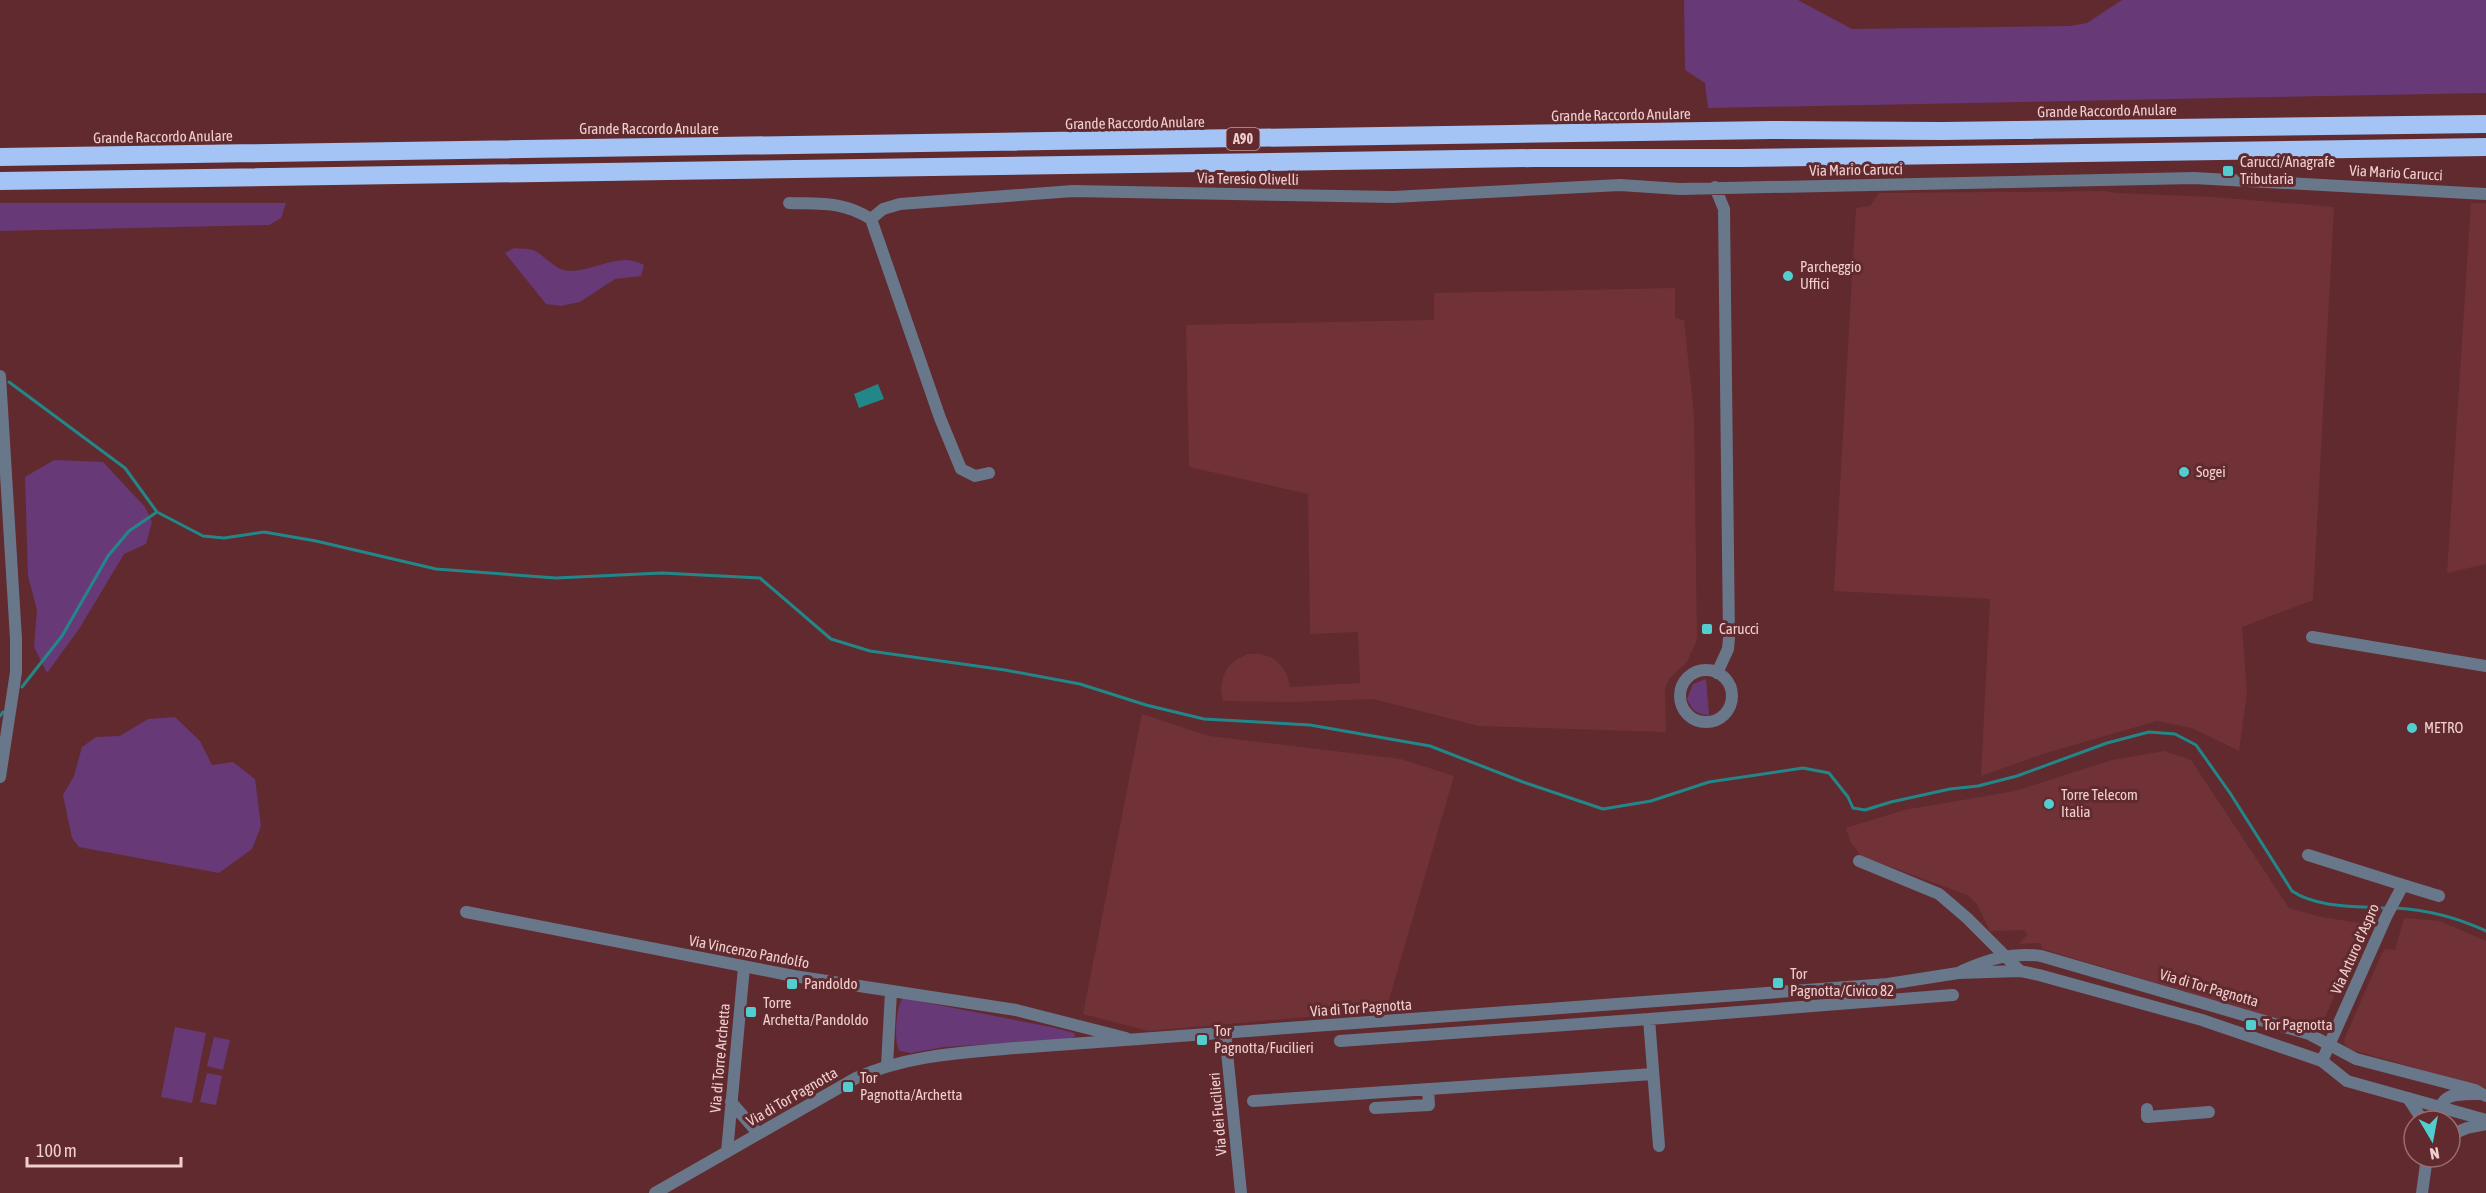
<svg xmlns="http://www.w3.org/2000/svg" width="2486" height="1193" font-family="'Asap Condensed',sans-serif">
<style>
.built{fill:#703237}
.green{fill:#683977}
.water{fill:#23878a}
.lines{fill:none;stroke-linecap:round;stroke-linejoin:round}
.stream{stroke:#23878a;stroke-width:3}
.minor{stroke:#69778b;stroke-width:12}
.tertiary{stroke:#69778b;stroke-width:12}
.motorway{stroke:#a3c4f5;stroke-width:18}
.poi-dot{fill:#52cdd0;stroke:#602a2e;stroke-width:2}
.labels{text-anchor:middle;stroke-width:6;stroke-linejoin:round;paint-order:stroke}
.shield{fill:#602a2e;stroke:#c69e9f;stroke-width:1.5}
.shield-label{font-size:14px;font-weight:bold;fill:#f1cfcf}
.street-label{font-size:15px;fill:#f1cfcf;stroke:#602a2e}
.poi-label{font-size:15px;fill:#f1cfcf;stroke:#602a2e;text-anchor:start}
</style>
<rect width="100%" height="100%" fill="#602a2e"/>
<path class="built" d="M2105,191L2117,193L2213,197L2334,207L2313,600L2242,627L2247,692L2239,751L2192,728L2157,721L2046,753L1981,776L1990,599L1834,591L1856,208L1870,206L1879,193Z
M2471,203H2486V564L2447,573Z
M1675,288V318L1684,320L1694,415L1697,640L1687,662L1670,678L1665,688L1666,732L1479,726L1373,699L1294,702L1223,701L1221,689L1223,677L1228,667L1237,659L1248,654H1260L1271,657L1281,665L1287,675L1290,687L1360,683L1358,632L1310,634L1308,494L1189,467L1186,325L1434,320V293Z
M1142,714L1209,736L1401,759L1454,776L1386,1010L1149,1031L1083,1014Z
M2164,751L2191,760L2289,908L2321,917L2366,924L2319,1031L2042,949L2041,943L2019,944L2028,934L2024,930L1990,931L1977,904L1967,895L1861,856L1850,841L1846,828L1904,810L2015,791L2112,760Z
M2404,918L2440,921L2486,941V1088L2349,1049L2345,1045L2344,1040L2382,953L2385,949L2395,950Z"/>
<path class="green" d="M1684,0H1798L1852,29L2070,26L2087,23L2122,0H2486V93L1708,108L1705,83L1685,70Z
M0,203H286L281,218L269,225L0,231Z
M514,248C519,249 527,248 533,250C545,255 555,271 570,271C596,271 620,251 644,265L641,276L615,279L580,302L561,306L546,304L505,253Z
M54,460L103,462L145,507L152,522L146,544L124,554L79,629L47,673L34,647L37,610L28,576L25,477Z
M1706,679L1709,715C1697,715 1692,710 1687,699L1693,684Z
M175,717L200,741L212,765L233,762L255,779L261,826L252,849L219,873L79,847L72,838L63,795L74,776L82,747L96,737L120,736L148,719Z
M903,998L1051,1027L1074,1033L1075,1036L1071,1039L944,1047L911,1053L900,1051C893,1042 896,1006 903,998Z
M175,1027L206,1033L192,1103L161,1097Z
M214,1037L230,1040L223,1070L207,1066Z
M207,1073L222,1076L216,1105L200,1102Z"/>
<path class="water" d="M878,384L884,399L859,408L854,394Z"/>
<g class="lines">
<path class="stream" d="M9,382L125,468L157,512L203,536L224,538L264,532L316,541L436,569L556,578L662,573L760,578L831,639L870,651L1005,670L1080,684L1146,705L1204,719L1310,725L1430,746L1523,782L1603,809L1651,801L1709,782L1803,768L1829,773L1848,797L1853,808L1865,810L1891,802L1950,789L1978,786L2017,776L2107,743L2149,732L2175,734L2196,745L2230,793L2292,891C2317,908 2356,906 2386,908
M22,687L62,636L108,556L129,531L157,512
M0,716L3,712
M2396,908C2429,910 2456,917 2486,931"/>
<path class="minor" d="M1715,187L1724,209L1729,638L1728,649L1717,673
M789,203C821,204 843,201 871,219L883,209L900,204L1073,191L1393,197L1620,185L1680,189L2194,178L2486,194
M871,219L940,418L961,469L975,476L989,473
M2312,637L2486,666
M1680 696a26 26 0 1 1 52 0a26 26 0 1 1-52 0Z
M2308,855L2403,885
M1859,861L1939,894L1967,918L2020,971
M466,912L794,976L1016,1010L1126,1038
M1225,1032L1241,1193
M1340,1041L1649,1019
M2322,1061L2386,917L2403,885L2439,896
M887,1065L891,992
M2408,1098L2423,1121
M1253,1101L1653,1074
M731,1102L758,1133
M1375,1108L1429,1105L1428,1089
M2147,1109V1117L2209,1112
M2435,1121C2442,1092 2453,1094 2480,1094
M2450,1135L2467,1128L2486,1124
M1659,1146L1649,1019L1953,995
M727,1152L744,967
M2422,1193L2427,1157"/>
<path class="tertiary" d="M0,376L16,639V672L0,777
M1962,971C1988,959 2012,952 2041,956L2309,1034L2356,1059L2475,1090L2486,1096
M655,1193L856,1078C907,1055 961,1053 1015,1048L1888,984L1958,973L2020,971L2039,975L2202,1020L2322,1061L2347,1081L2486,1120"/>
<path class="motorway" d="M0,157L1771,130L1942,131L2486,124
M0,181L1533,158H1741L2486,147"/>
</g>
<g class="poi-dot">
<rect x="2222" y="165" width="12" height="12" rx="3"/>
<circle cx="1788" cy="276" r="6"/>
<circle cx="2184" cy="472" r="6"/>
<rect x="1701" y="623" width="12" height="12" rx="3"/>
<circle cx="2412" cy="728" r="6"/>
<circle cx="2049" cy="804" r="6"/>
<rect x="1772" y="977" width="12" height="12" rx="3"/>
<rect x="786" y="978" width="12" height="12" rx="3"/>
<rect x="745" y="1006" width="12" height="12" rx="3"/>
<rect x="2245" y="1019" width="12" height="12" rx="3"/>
<rect x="1196" y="1034" width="12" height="12" rx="3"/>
<rect x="842" y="1081" width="12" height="12" rx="3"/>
</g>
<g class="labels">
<rect class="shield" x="1226.5" y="128" width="33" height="22" rx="4.5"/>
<g class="shield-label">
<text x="1243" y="144">A90</text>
</g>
<g class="street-label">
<text transform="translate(2107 111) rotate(-1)" y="5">Grande Raccordo Anulare</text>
<text transform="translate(1621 115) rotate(-1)" y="5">Grande Raccordo Anulare</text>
<text transform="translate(1135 123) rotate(-1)" y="5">Grande Raccordo Anulare</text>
<text x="649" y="134">Grande Raccordo Anulare</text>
<text transform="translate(163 137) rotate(-1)" y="5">Grande Raccordo Anulare</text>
<text transform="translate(1856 170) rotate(-1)" y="5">Via Mario Carucci</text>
<text transform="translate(2396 173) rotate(3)" y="5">Via Mario Carucci</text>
<text transform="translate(1248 179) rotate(1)" y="5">Via Teresio Olivelli</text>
<text transform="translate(2355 949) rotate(-66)" y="5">Via Arturo d'Aspro</text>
<text transform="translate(749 952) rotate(11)" y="5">Via Vincenzo Pandolfo</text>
<text transform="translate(2209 988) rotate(16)" y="5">Via di Tor Pagnotta</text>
<text transform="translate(1361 1008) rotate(-4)" y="5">Via di Tor Pagnotta</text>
<text transform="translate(720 1058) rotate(-85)" y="5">Via di Torre Archetta</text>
<text transform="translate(792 1097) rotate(-30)" y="5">Via di Tor Pagnotta</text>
<text transform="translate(1218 1114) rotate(-95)" y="5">Via dei Fucilieri</text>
</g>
<g class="poi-label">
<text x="2240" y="167">Carucci/Anagrafe<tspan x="2240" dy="17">Tributaria</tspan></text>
<text x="1800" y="272">Parcheggio<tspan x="1800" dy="17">Uffici</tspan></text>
<text x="2196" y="477">Sogei</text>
<text x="1719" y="634">Carucci</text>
<text x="2424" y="733">METRO</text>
<text x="2061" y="800">Torre Telecom<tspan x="2061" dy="17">Italia</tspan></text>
<text x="1790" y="979">Tor<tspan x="1790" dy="17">Pagnotta/Civico 82</tspan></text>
<text x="804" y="989">Pandoldo</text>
<text x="763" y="1008">Torre<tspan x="763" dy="17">Archetta/Pandoldo</tspan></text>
<text x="2263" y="1030">Tor Pagnotta</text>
<text x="1214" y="1036">Tor<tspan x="1214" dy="17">Pagnotta/Fucilieri</tspan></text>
<text x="860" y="1083">Tor<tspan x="860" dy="17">Pagnotta/Archetta</tspan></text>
</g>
</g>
<g transform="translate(2432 1139) rotate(170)"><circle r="28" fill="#602a2e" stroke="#9a6c6e" stroke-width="1.5"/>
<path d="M0-4.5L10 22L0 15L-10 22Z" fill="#52cdd0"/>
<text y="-9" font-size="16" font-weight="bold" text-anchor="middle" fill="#f1cfcf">N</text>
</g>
<path d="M27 1157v9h154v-9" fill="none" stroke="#f1cfcf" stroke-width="3"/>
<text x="36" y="1157" font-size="18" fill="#f1cfcf" stroke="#602a2e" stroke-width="4.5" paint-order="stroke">100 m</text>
</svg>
